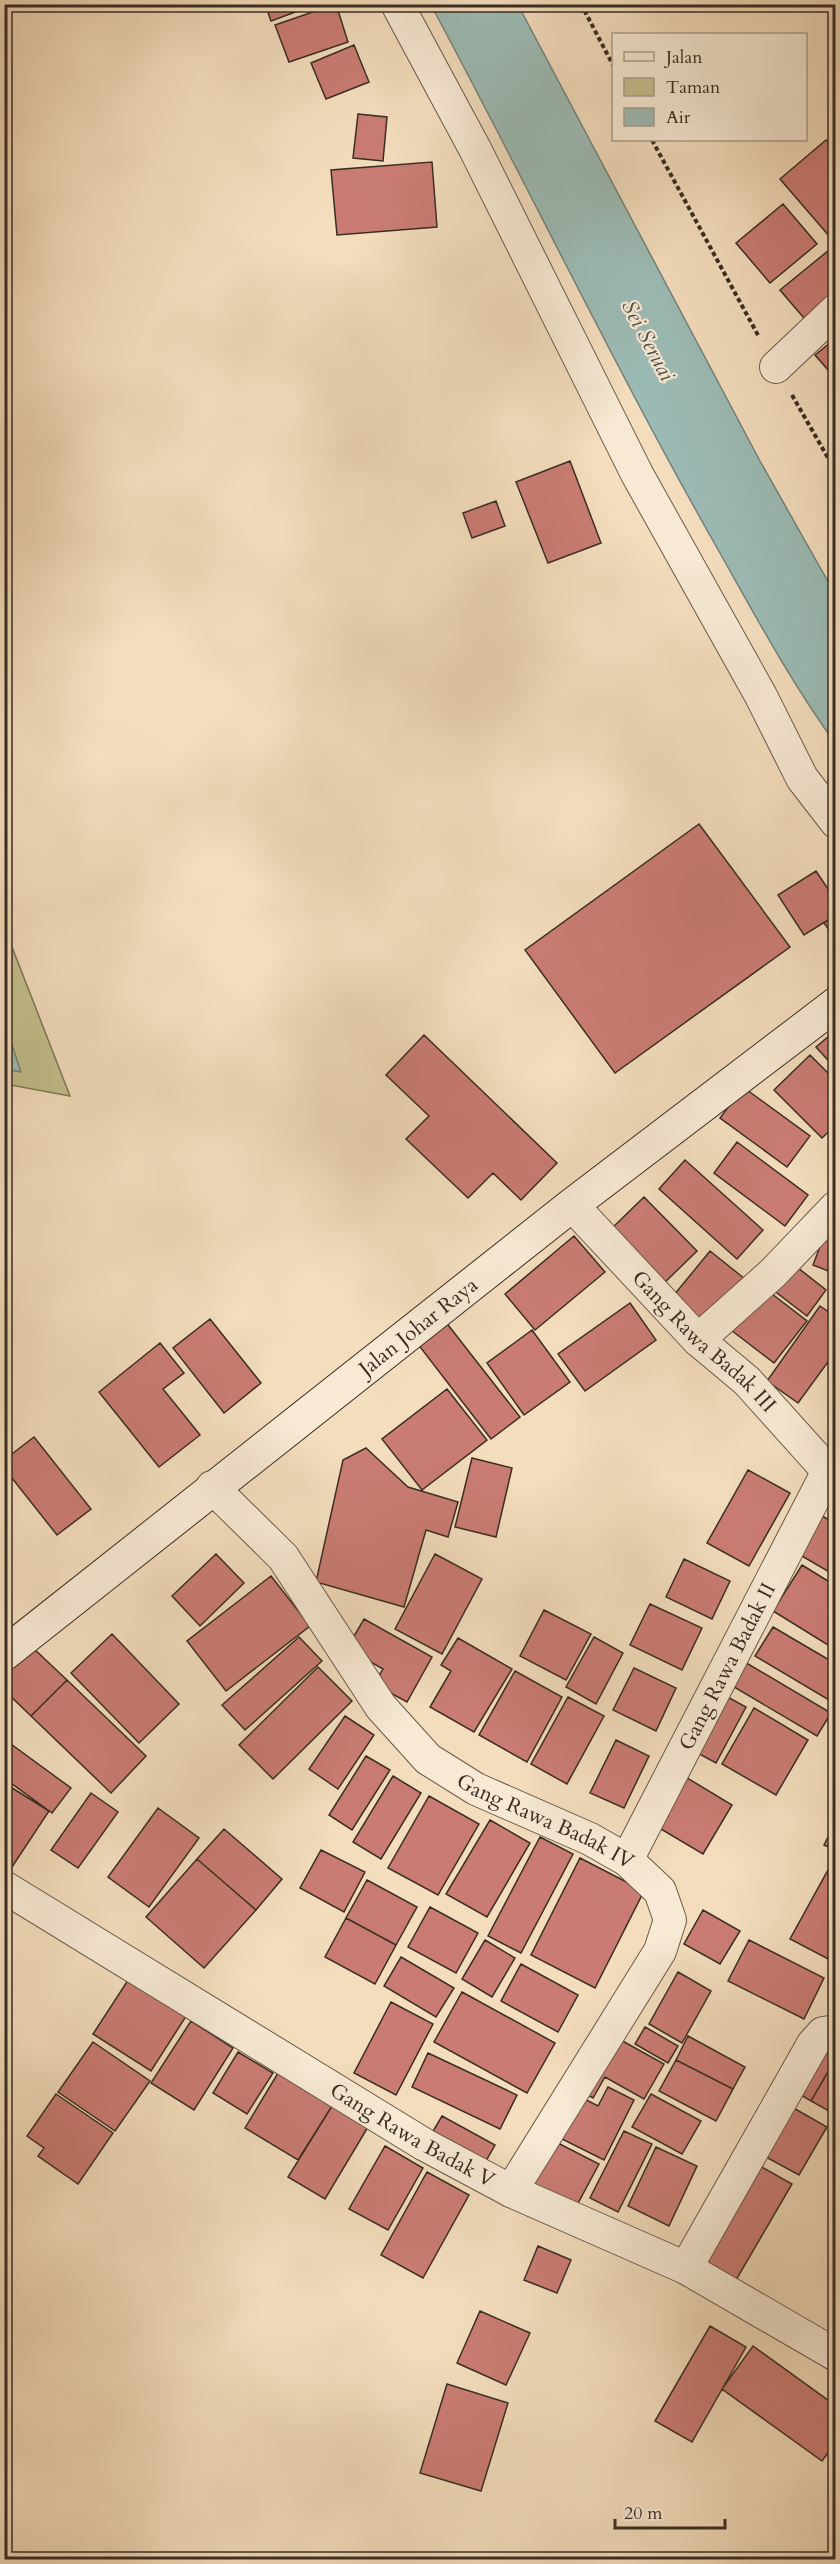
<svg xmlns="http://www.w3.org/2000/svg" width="840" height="2564" font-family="Cardo,serif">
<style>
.green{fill:#c2bf8c;stroke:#7e7658;stroke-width:1.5}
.water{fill:#9cbbb5;stroke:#75827b;stroke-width:1.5}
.building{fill:#ca7c74;stroke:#3a2d23;stroke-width:1.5}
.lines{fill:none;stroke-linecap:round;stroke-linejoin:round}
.street-casing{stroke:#68594a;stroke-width:34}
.secondary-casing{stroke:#3a2d23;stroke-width:35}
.path{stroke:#3a2d23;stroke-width:4;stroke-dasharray:4.5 3;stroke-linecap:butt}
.street{stroke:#f7e9d4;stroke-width:32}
.secondary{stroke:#f7e9d4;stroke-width:33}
.labels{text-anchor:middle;stroke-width:4.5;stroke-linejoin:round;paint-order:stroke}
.street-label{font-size:21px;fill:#3a2d23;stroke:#f7e9d4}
.water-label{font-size:22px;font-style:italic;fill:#525048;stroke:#f7e9d4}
</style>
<rect width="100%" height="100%" fill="#f3ddbd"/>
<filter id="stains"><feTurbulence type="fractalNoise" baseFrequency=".00333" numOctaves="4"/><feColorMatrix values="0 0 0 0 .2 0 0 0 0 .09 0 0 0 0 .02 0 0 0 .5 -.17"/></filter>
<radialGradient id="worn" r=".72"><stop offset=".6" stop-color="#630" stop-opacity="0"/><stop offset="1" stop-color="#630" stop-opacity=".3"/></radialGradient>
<path class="green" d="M5,929L70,1096L5,1084Z"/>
<path class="water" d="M431,5H518L760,461L835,594V743C790,681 754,613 716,546C615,368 527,184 431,5Z
M4,1024H5L21,1072L5,1069Z"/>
<path class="building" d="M265,4H317L271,21Z
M336,4L348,42L289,62L275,25Z
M354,45L369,82L326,99L311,63Z
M358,114L387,117L383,161L353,158Z
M826,140L836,150V233L830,237L780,179Z
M432,162L437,227L337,235L331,170Z
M783,204L817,244L770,283L736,243Z
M834,246L836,301L809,324L780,290Z
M836,338V379L815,355Z
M570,461L601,543L548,563L516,482Z
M496,501L505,526L472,538L463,513Z
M699,824L790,947L615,1073L525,950Z
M816,871L836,901V915L804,935L778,895Z
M836,915V940L824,923Z
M836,1030V1069L816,1047Z
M424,1035L557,1163L521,1200L493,1173L468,1198L406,1139L429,1116L386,1075Z
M810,1055L836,1081V1125L822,1138L774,1090Z
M743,1087L810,1136L787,1167L720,1118Z
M737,1142L808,1195L785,1226L714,1173Z
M685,1160L763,1230L737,1259L659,1189Z
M644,1197L697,1251L659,1288L606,1234Z
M829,1223L836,1225V1274L813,1265Z
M574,1236L605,1272L535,1330L505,1294Z
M710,1251L745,1279L705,1328L670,1300Z
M788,1260L826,1290L807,1316L768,1286Z
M763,1287L807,1321L774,1363L727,1327Z
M630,1303L656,1340L585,1391L558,1354Z
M820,1306L836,1317V1351L798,1403L767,1381Z
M210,1319L261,1383L224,1413L173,1348Z
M445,1321L520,1417L491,1439L417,1343Z
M532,1330L570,1382L524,1415L487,1363Z
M160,1343L184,1373L163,1389L200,1435L159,1467L99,1392Z
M447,1389L487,1440L422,1490L382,1439Z
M34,1437L91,1509L57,1535L4,1468V1460Z
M366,1448L408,1487L458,1502L448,1537L426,1530L404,1607L316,1582L343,1460Z
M472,1458L512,1468L496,1537L455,1527Z
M748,1470L790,1493L749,1566L707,1543Z
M817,1513L836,1524V1576L795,1552Z
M216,1554L244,1583L200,1626L172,1596Z
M435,1554L482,1579L442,1654L395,1629Z
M684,1559L730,1581L712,1619L666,1597Z
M802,1565L836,1586V1634L828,1645L773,1611Z
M271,1576L310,1626L226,1691L187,1641Z
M650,1604L702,1628L682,1670L630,1645Z
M544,1610L591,1634L566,1680L520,1656Z
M364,1619L432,1657L407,1702L374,1684L383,1669L347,1648Z
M773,1627L836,1664L834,1703L755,1656Z
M112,1634L179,1704L139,1743L71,1673Z
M299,1637L322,1661L245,1730L222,1705Z
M594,1637L623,1653L596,1704L566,1687Z
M458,1638L512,1669L474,1732L430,1707L451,1671L441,1665Z
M32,1647L67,1680L31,1716L4,1690V1675Z
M743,1661L831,1713L817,1736L729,1684Z
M318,1667L352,1701L273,1779L239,1745Z
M634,1668L676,1688L656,1731L613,1710Z
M515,1671L562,1697L527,1762L479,1735Z
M67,1680L146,1756L111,1793L31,1716Z
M722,1694L746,1707L716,1763L692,1750Z
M568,1697L604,1716L567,1784L531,1764Z
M754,1708L808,1740L776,1795L722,1764Z
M345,1716L374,1735L338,1789L309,1769Z
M4,1739L71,1788L52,1813L4,1778Z
M616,1740L649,1756L624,1808L590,1793Z
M366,1756L390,1770L352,1830L329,1815Z
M679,1773L732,1805L703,1854L649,1822Z
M393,1776L421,1793L381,1859L353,1842Z
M9,1786L49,1811L12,1867L4,1862V1793Z
M91,1793L118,1812L78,1868L51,1850Z
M429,1796L479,1824L438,1895L388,1868Z
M158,1808L199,1838L149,1907L108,1877Z
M490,1820L530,1843L487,1917L446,1894Z
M836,1821V1850L824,1845Z
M224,1829L282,1879L256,1910L197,1859Z
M540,1837L573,1854L521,1953L488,1936Z
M321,1850L365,1872L344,1912L300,1888Z
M580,1858L644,1891L595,1988L531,1955Z
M197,1859L256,1910L204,1968L146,1917Z
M828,1870L836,1874V1963L790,1939Z
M367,1880L417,1907L396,1945L346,1918Z
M430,1907L478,1933L456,1973L408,1947Z
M703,1910L740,1931L720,1964L684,1944Z
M346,1918L396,1945L375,1984L325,1957Z
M485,1940L515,1958L492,1997L462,1979Z
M749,1940L824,1978L804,2019L728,1981Z
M401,1957L454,1988L436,2017L384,1986Z
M521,1964L578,1995L558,2032L501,2001Z
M678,1972L711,1991L682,2043L649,2024Z
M132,1974L190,2010L151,2071L93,2034Z
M462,1992L555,2043L527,2093L434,2042Z
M391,2002L433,2024L396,2095L354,2073Z
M191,2021L233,2048L194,2110L151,2083Z
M645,2027L678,2046L668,2063L635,2044Z
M610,2034L664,2064L644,2099L605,2077L593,2098L578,2090Z
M688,2036L745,2067L733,2089L676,2060Z
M820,2037L836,2046V2058L811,2101L789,2088Z
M93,2042L150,2081L115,2131L58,2092Z
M238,2052L273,2073L247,2114L213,2093Z
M428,2053L517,2095L500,2129L412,2087Z
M836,2058V2115L811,2101Z
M676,2060L733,2089L716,2121L659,2091Z
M278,2073L332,2106L298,2160L245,2128Z
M608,2087L634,2100L604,2160L554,2135L575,2094L598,2106Z
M56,2094L113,2133L78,2184L38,2156L44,2148L27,2136Z
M651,2094L701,2121L682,2154L632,2127Z
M783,2102L827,2127L799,2175L755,2151Z
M332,2106L368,2127L325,2199L288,2177Z
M442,2116L495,2145L482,2168L429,2138Z
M624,2131L652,2144L618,2212L590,2198Z
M552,2140L599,2164L576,2207L530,2183Z
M385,2146L423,2168L388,2230L349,2209Z
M656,2147L697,2166L669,2226L628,2206Z
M751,2161L792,2184L732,2287L691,2263Z
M427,2172L469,2195L423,2278L381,2255Z
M538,2246L571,2260L557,2293L524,2280Z
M480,2311L530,2333L506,2385L457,2363Z
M710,2326L746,2347L692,2442L655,2421Z
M753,2346L836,2406V2442L822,2461L722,2389Z
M447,2384L508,2403L481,2491L420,2473Z"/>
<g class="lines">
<defs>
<g id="street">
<path d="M397,4L475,149L637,474L761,696L802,778L836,822"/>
<path d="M776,367L836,310"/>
<path id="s1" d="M572,1205L698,1340L747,1381L836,1480"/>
<path d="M698,1340L773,1273L836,1207"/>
<path id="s2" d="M212,1487L283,1557L381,1707L428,1759L476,1789L590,1839L627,1860L660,1891L670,1920L660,1951L511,2191"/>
<path id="s3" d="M627,1860L827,1473"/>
<path id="s4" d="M4,1887L425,2145L511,2191L686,2268L836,2355"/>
<path d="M686,2268L813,2044L823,2033L836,2031"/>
</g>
<g id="secondary">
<path id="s5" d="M4,1654L572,1205L836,1004"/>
</g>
</defs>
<use href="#street" class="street-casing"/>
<use href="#secondary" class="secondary-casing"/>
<path class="path" d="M581,4L614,67
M652,140L759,337
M792,395L836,472"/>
<use href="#street" class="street"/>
<use href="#secondary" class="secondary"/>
</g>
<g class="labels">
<g class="street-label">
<text dy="7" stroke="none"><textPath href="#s5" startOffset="528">Jalan Johar Raya</textPath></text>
<text dy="7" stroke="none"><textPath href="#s1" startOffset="190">Gang Rawa Badak III</textPath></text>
<text dy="7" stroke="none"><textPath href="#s3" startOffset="218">Gang Rawa Badak II</textPath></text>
<text dy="7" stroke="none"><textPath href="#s2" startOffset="482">Gang Rawa Badak IV</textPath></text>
<text dy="7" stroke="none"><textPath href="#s4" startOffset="478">Gang Rawa Badak V</textPath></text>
</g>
<g class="water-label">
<text transform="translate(649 340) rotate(62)" y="8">Sei Seruai</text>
</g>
</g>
<rect width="840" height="2564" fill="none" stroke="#f3ddbd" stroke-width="24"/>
<rect x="6" y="6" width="828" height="2552" fill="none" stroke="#3a2d23" stroke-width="3"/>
<rect x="12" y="12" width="816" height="2540" fill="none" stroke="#3a2d23" stroke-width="1.5"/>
<rect x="612" y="33" width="195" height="108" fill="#f7e9d4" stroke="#ab9e8d" stroke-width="1.5"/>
<rect x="624" y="52" width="30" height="9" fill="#f7e9d4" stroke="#ab9e8d" stroke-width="1.5"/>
<text x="666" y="63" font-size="18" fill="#3a2d23">Jalan</text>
<rect x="624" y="78" width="30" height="18" fill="#c2bf8c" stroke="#ab9e8d" stroke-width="1.5"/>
<text x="666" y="93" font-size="18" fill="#3a2d23">Taman</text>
<rect x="624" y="108" width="30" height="18" fill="#9cbbb5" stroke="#ab9e8d" stroke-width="1.5"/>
<text x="666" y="123" font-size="18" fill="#3a2d23">Air</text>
<path d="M615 2519v9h110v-9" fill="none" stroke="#3a2d23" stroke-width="3"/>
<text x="624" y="2519" font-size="18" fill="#3a2d23" stroke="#f7e9d4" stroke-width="4.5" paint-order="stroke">20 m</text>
<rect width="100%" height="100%" filter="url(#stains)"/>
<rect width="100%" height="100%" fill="url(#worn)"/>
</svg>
